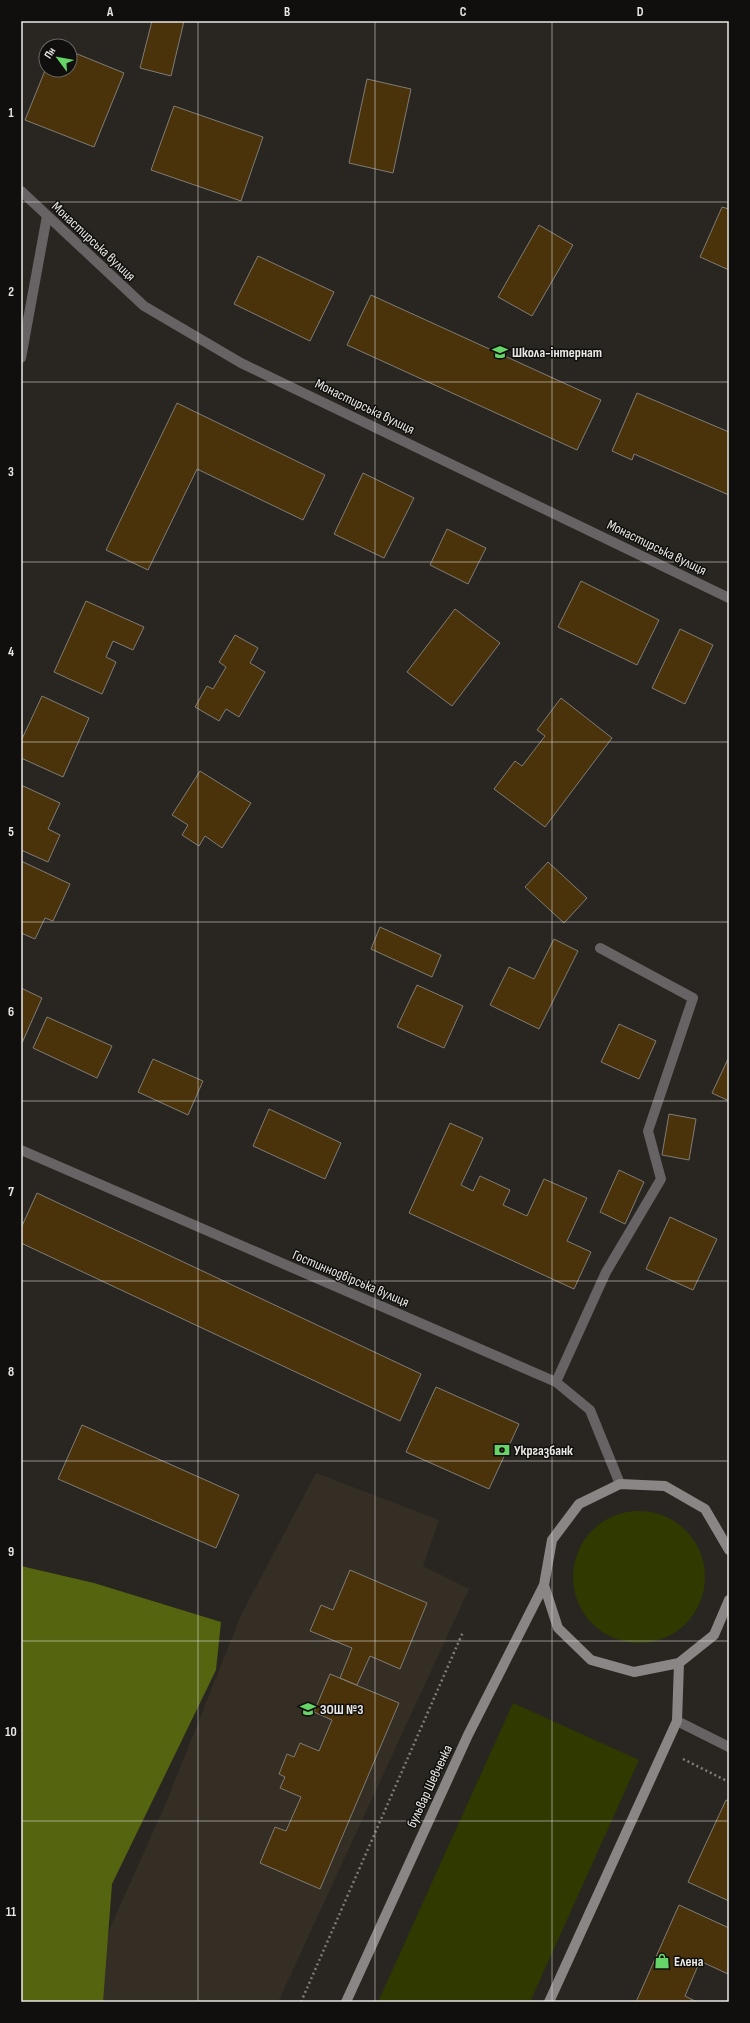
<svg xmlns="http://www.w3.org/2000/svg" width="750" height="2023" font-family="'Sofia Sans Condensed',sans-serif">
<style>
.built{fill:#342e24}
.green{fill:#2f3900}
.forest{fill:#55640e}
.building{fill:#4a330a;stroke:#7f7c76}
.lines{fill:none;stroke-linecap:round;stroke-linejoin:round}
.path{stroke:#7f7c78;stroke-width:2.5;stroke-dasharray:2 3;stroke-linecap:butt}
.lane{stroke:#676364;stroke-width:10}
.street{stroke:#676364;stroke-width:10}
.secondary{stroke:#8b8686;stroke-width:10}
.grid{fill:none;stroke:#eae8e5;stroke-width:1;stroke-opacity:0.55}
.labels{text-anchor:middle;stroke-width:3;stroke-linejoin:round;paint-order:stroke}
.street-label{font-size:14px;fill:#eae8e5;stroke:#100f0d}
.poi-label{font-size:14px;font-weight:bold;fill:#eae8e5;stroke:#100f0d;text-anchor:start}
.neatline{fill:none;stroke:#eae8e5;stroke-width:1.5}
.grid-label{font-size:13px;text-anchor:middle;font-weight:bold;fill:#eae8e5}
</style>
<rect width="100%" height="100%" fill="#292621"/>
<path class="built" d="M316,1473L439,1520L423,1566L469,1589L278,2002H77L166,1803L241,1615Z"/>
<path class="green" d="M573 1577a66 66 0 1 1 132 0a66 66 0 1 1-132 0Z
M513,1703L639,1760L530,2002H378Z"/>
<path class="forest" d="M21,1566L94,1583L221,1622L216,1670L112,1884L103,2002H21Z"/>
<path class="building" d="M152,21H184L171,76L140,68Z
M70,51L124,73L94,147L25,120L46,68V70H70Z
M367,79L411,89L393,173L349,163Z
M174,106L263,137L241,201L151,170Z
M722,207L729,209V270L700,257Z
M539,225L573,245L532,316L498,297Z
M258,256L334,292L310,341L234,304Z
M371,295L601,400L577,450L347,345Z
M637,393L729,432V495L634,454L632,460L612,451Z
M177,403L325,475L303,520L197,469L148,570L106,550Z
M363,473L414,498L384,558L334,534Z
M447,529L486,548L468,584L430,565Z
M581,581L659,620L637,665L558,627Z
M86,601L144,627L133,650L113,641L106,657L116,662L102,694L54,672Z
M455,609L500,643L452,706L407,672Z
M680,629L713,645L685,704L652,688Z
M235,635L258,648L250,663L265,672L239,717L226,709L219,721L195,707L207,686L213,689L226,667L219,662Z
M42,696L89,718L63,777L21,758V741Z
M561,698L612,738L545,827L494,789L515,761L522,766L545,736L537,730Z
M200,771L251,803L222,848L205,836L199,846L182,835L188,825L172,815Z
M21,785L60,803L48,829L60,835L48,862L21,850Z
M21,861L70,884L53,921L45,918L35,939L21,933Z
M548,862L587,898L564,923L525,887Z
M380,927L441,955L432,977L371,949Z
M554,939L578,951L539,1029L490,1005L509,967L534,979Z
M417,985L463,1006L444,1048L397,1027Z
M21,988L42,998L22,1043L21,1042Z
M47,1017L112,1046L97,1078L33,1048Z
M619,1024L656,1041L639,1079L601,1062Z
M153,1059L203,1081L188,1115L138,1092Z
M728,1059H729V1101L712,1093Z
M269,1109L341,1143L325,1179L253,1146Z
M669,1114L696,1119L689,1160L662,1155Z
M450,1123L483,1138L461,1185L473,1191L480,1176L510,1190L503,1205L527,1216L544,1179L587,1198L567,1241L591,1252L574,1289L409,1213Z
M619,1170L644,1182L625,1224L600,1212Z
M37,1193L421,1374L400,1421L21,1243V1228Z
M670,1217L717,1239L693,1290L646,1269Z
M436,1387L519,1424L489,1489L406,1452Z
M82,1425L239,1495L216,1548L58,1479Z
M350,1570L427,1603L400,1669L370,1656L357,1685L340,1678L352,1648L310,1631L321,1605L333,1610Z
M330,1674L399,1703L320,1889L260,1863L275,1827L286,1831L301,1797L280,1788L285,1777L279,1774L287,1754L294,1757L300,1743L319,1751L332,1720L314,1712Z
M726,1800L729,1801V1901L688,1882Z
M679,1905L729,1928L728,1974L700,1961L685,1996L697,2002H636Z"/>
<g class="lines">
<path class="path" d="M683,1759L729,1782
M301,2002L463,1632"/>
<path class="lane" d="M21,358L47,216
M556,1382L606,1272L661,1179L648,1131L693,998L600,948"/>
<path class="street" d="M21,191L144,306L241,363L729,598
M21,1150L556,1382L590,1410L620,1484
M677,1721L729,1747"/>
<path class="secondary" d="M544,1585L558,1628L591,1660L634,1672L679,1663L714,1635L729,1600
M346,2002L468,1735L544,1585L552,1540L579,1504L620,1484L665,1486L705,1509L729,1550
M549,2002L677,1721L679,1663"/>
</g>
<path class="grid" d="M198,21V2002M375,21V2002M552,21V2002M21,202H729M21,382H729M21,562H729M21,742H729M21,922H729M21,1101H729M21,1281H729M21,1461H729M21,1641H729M21,1821H729"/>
<defs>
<symbol id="school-bare" viewBox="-9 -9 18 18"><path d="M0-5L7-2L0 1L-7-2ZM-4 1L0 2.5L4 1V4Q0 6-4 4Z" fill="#66d466" stroke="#100f0d" stroke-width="2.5" paint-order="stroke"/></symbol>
<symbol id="bank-bare" viewBox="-9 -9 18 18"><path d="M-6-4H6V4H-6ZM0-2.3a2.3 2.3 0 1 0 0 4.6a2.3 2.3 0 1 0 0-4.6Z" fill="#66d466" stroke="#100f0d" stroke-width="2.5" paint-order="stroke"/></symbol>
<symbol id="shop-bare" viewBox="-9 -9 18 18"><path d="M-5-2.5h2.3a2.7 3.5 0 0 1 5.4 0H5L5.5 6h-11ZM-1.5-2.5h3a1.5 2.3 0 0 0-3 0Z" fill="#66d466" stroke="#100f0d" stroke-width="2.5" paint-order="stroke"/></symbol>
</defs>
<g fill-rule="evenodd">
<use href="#school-bare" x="489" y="341" width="22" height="22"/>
<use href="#bank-bare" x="491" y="1439" width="22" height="22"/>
<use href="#school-bare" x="297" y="1698" width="22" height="22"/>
<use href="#shop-bare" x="651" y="1950" width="22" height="22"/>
</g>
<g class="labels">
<g class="street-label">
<text transform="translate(94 241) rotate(43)" y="5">Монастирська вулиця</text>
<text transform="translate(365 406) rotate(26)" y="5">Монастирська вулиця</text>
<text transform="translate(657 547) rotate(26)" y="5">Монастирська вулиця</text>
<text transform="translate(351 1278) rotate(23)" y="5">Гостиннодвірська вулиця</text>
<text transform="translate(429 1786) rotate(-65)" y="5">бульвар Шевченка</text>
</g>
<g class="poi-label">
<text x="512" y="357">Школа-інтернат</text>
<text x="514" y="1455">Укргазбанк</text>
<text x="320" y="1714">ЗОШ №3</text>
<text x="674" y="1966">Елена</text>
</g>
</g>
<rect width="750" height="2023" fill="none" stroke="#100f0d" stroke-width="44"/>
<g transform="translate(58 58) rotate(302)"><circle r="19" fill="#100f0d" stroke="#676663"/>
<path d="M0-3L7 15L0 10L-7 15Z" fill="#66d466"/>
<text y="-6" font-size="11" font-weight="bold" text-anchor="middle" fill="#eae8e5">Пн</text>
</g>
<rect x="22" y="22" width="706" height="1979" class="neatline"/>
<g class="grid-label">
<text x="110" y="16">A</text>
<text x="287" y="16">B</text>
<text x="463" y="16">C</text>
<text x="640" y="16">D</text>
<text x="11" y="117">1</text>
<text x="11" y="296">2</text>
<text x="11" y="476">3</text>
<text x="11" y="656">4</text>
<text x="11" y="836">5</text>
<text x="11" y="1016">6</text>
<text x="11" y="1196">7</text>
<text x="11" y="1376">8</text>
<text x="11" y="1556">9</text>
<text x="11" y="1736">10</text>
<text x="11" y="1916">11</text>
</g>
</svg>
